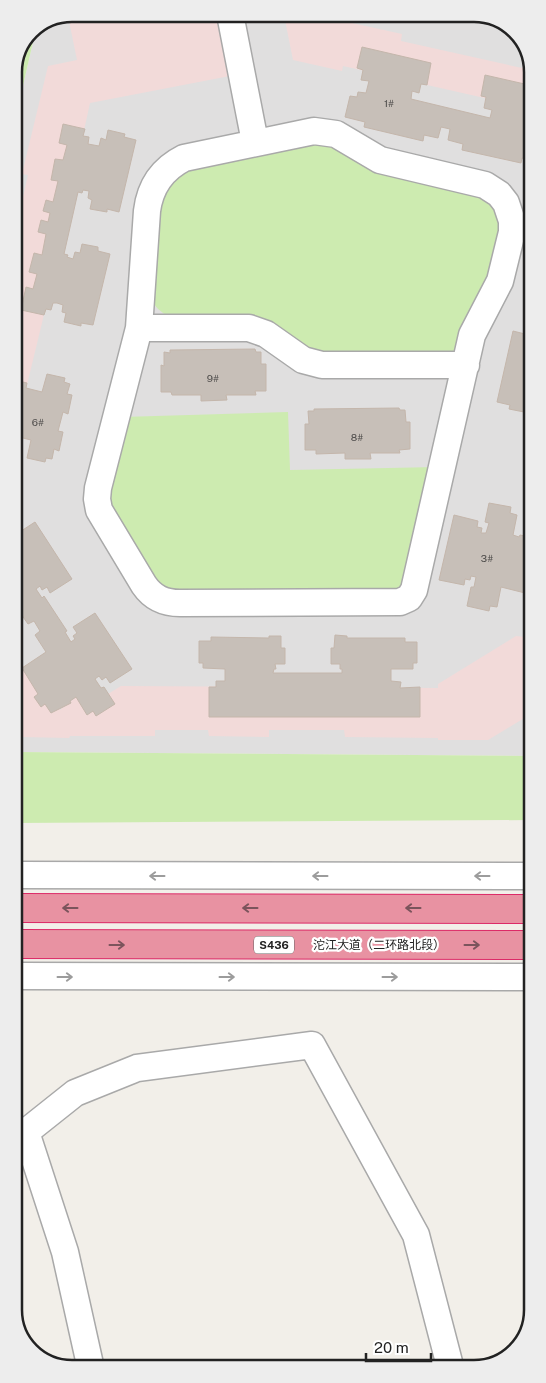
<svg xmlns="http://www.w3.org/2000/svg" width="546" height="1383" font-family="'Public Sans','Noto Sans SC',sans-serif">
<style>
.residential{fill:#e0dfdf}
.commercial{fill:#f2dad9}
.grass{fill:#cdebb0}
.building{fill:#c7bfb8;stroke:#c4b6ab}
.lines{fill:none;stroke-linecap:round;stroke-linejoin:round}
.minor-casing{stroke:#a9a9a9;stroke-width:29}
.highway-casing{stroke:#dc2a67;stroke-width:30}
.minor{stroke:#fff;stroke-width:26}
.highway{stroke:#e892a2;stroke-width:28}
.oneway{stroke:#9c9c9c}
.oneway2{stroke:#7b545c}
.labels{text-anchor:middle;stroke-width:4.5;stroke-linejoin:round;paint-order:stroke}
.number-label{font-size:10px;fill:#4b4948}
.shield{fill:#fff;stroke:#646464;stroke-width:1}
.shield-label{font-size:11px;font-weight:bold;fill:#222}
.street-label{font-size:12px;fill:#222;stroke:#fff}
.rim{fill:none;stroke:#222;stroke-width:2.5}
</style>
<rect width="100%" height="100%" fill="#f2efe9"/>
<path class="residential" d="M73,14H463L509,26L529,54L531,756L15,752L14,125L36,29Z"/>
<path class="commercial" d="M73,14H223L235,75L90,103L42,323L15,434L14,236L28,175L22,174L48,66L77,60L68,16Z
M311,14L402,34L401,41L522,68L524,62L529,63V108L343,66L342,71L293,60L285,20Z
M531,613V714L488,740H438V738L345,737L344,730H269V737L209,736L208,730H155V736H70L69,738L22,737V729L15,728V654L24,667L22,669L51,713L59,708L60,710L76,697L87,715L93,711L96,716L115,704L108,694L121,686L438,688V684L516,636L525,637Z"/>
<path class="grass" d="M36,29L14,125V69L31,31Z
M315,136L478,187L508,226L462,342L449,355L320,359L170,317C160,312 155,307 150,297L152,205L171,172Z
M288,412L290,470L437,467L404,592H161L111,517L104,486L122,417Z
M15,752L531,756V820L16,823Z"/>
<path class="building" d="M362,47L431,63L427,85L421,84L419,93L412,91L411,99L490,118L492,110L484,108L486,97L481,96L485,75L529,85V160L522,158L521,163L462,150L463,144L448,140L450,129L441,127L438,138L424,135L423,141L364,127L365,122L345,117L350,96L357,97L358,92L366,93L369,81L361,80L363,70L357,68Z
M63,124L85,129L83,136L89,137L88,144L99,146L101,138L106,140L108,130L125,134L124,137L136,140L119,212L107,209V212L90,209L92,200L88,198L89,191L83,190L82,193L78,192L64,254L68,255L67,257L73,259L75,252L80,253L82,244L98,247V251L110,254L93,325L81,323V326L64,322L66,313L62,312L63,305L57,303H53L51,310L46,309L44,315L21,310L26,287L33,289L37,274L29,272L34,253L42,255L46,234L38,232L41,220L48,222L50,213L43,211L46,200L53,202L58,181L51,180L55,159L63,160L67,145L59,143Z
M530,257V281L524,280Z
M526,330H530V404L526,403L524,412L509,409L510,405L497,402L513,331L525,334Z
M255,349L256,352H261V364H266V391H255L256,395H226L227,400L201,401V395H172L171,392H161V365L164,366V352L170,353V350Z
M47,374L65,378L64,382L70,384L67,394L72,395L68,414L63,412L58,431L63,432L59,451L54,449L52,459L46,458L45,462L27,458L31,440L15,436V380L27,383L26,388L42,392Z
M399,408L400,410H405L406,422H410V449L399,450L400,453H370L371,459H345V453L316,454V450H305V424H309L308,411H314V409Z
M489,503L511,507L510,513L517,515L513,535L519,537L520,535L529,537V539H530V587L529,594L501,587L497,607L490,606L489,611L467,606L471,587H474L476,577L471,576L470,580L465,579L464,585L439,580L454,515L478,521L477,527L482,528L481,533H486L489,523L485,522Z
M35,522L72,579L50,593L47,587L42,590L40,586L36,589L42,598L44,596L67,631L65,632L71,642L75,639L73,636L77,633L73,627L95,613L132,669L110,683L106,677L102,680L99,676L95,679L101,688L104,687L115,704L96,716L93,711L87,715L76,697L70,701L71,703L51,713L45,704L41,707L34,697L38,694L22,668L46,652L35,635L40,631L34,621L28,624L16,607L15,608V544L18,542L15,535Z
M335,635L347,636V638H405V642H417V663H413V669H391V681L401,682L400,688L420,687V717H209V687H216V681H225V669L203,668V663H199V641H211V637L269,638V636H281V648H285V664H275L276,669H274L273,673H342V669H340V664H331V648H334Z"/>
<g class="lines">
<defs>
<path id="minor" d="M230,14L255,142
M314,131L336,134L380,160L485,185L499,194L506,203L512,221V232L500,281L472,335L414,590L409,598L400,602L180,603C164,603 153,598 144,585L99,510L97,499L98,488L139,328L147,211C150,187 162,169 184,158Z
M139,328H249L266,334L303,360L322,365H466
M16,875L531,876
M16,976L531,977
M91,1369L65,1252L26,1132L75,1093L137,1068L312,1045L416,1235L450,1366"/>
<path id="highway" d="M16,908L531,909
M16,944L531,945"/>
</defs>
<use href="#minor" class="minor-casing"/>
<use href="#highway" class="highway-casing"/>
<use href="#minor" class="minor"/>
<use href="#highway" class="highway"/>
</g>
<defs><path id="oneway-shaft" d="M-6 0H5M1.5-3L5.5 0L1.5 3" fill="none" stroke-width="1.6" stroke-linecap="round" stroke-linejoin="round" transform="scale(1.25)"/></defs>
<g class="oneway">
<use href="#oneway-shaft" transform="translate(157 876) rotate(-180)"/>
<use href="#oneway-shaft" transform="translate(320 876) rotate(-180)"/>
<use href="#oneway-shaft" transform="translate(482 876) rotate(-180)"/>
<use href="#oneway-shaft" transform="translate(65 977)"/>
<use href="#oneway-shaft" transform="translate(227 977)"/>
<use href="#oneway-shaft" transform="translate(390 977)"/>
</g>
<g class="oneway2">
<use href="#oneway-shaft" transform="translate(70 908) rotate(-180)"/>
<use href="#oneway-shaft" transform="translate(250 908) rotate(-180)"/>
<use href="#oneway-shaft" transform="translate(413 908) rotate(-180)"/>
<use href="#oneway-shaft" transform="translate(117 945)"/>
<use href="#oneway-shaft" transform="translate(472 945)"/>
</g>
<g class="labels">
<g class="number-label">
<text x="389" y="107">1#</text>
<text x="213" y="382">9#</text>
<text x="38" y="426">6#</text>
<text x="357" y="441">8#</text>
<text x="487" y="562">3#</text>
</g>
<rect class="shield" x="254" y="936.5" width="40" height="17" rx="4"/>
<g class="shield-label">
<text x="274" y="949">S436</text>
</g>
<g class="street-label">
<text x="379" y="949">沱江大道（二环路北段）</text>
</g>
</g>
<path d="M0 0H546V1383H0ZM72 22H474A50 50 0 0 1 524 72V1310A50 50 0 0 1 474 1360H72A50 50 0 0 1 22 1310V72A50 50 0 0 1 72 22Z" fill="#ededed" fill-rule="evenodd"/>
<path class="rim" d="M72 22H474A50 50 0 0 1 524 72V1310A50 50 0 0 1 474 1360H72A50 50 0 0 1 22 1310V72A50 50 0 0 1 72 22Z"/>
<path d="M366 1353v8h65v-8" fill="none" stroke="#222222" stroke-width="2.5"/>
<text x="374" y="1353" font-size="15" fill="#222222" stroke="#ffffff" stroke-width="4" paint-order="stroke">20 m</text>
</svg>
